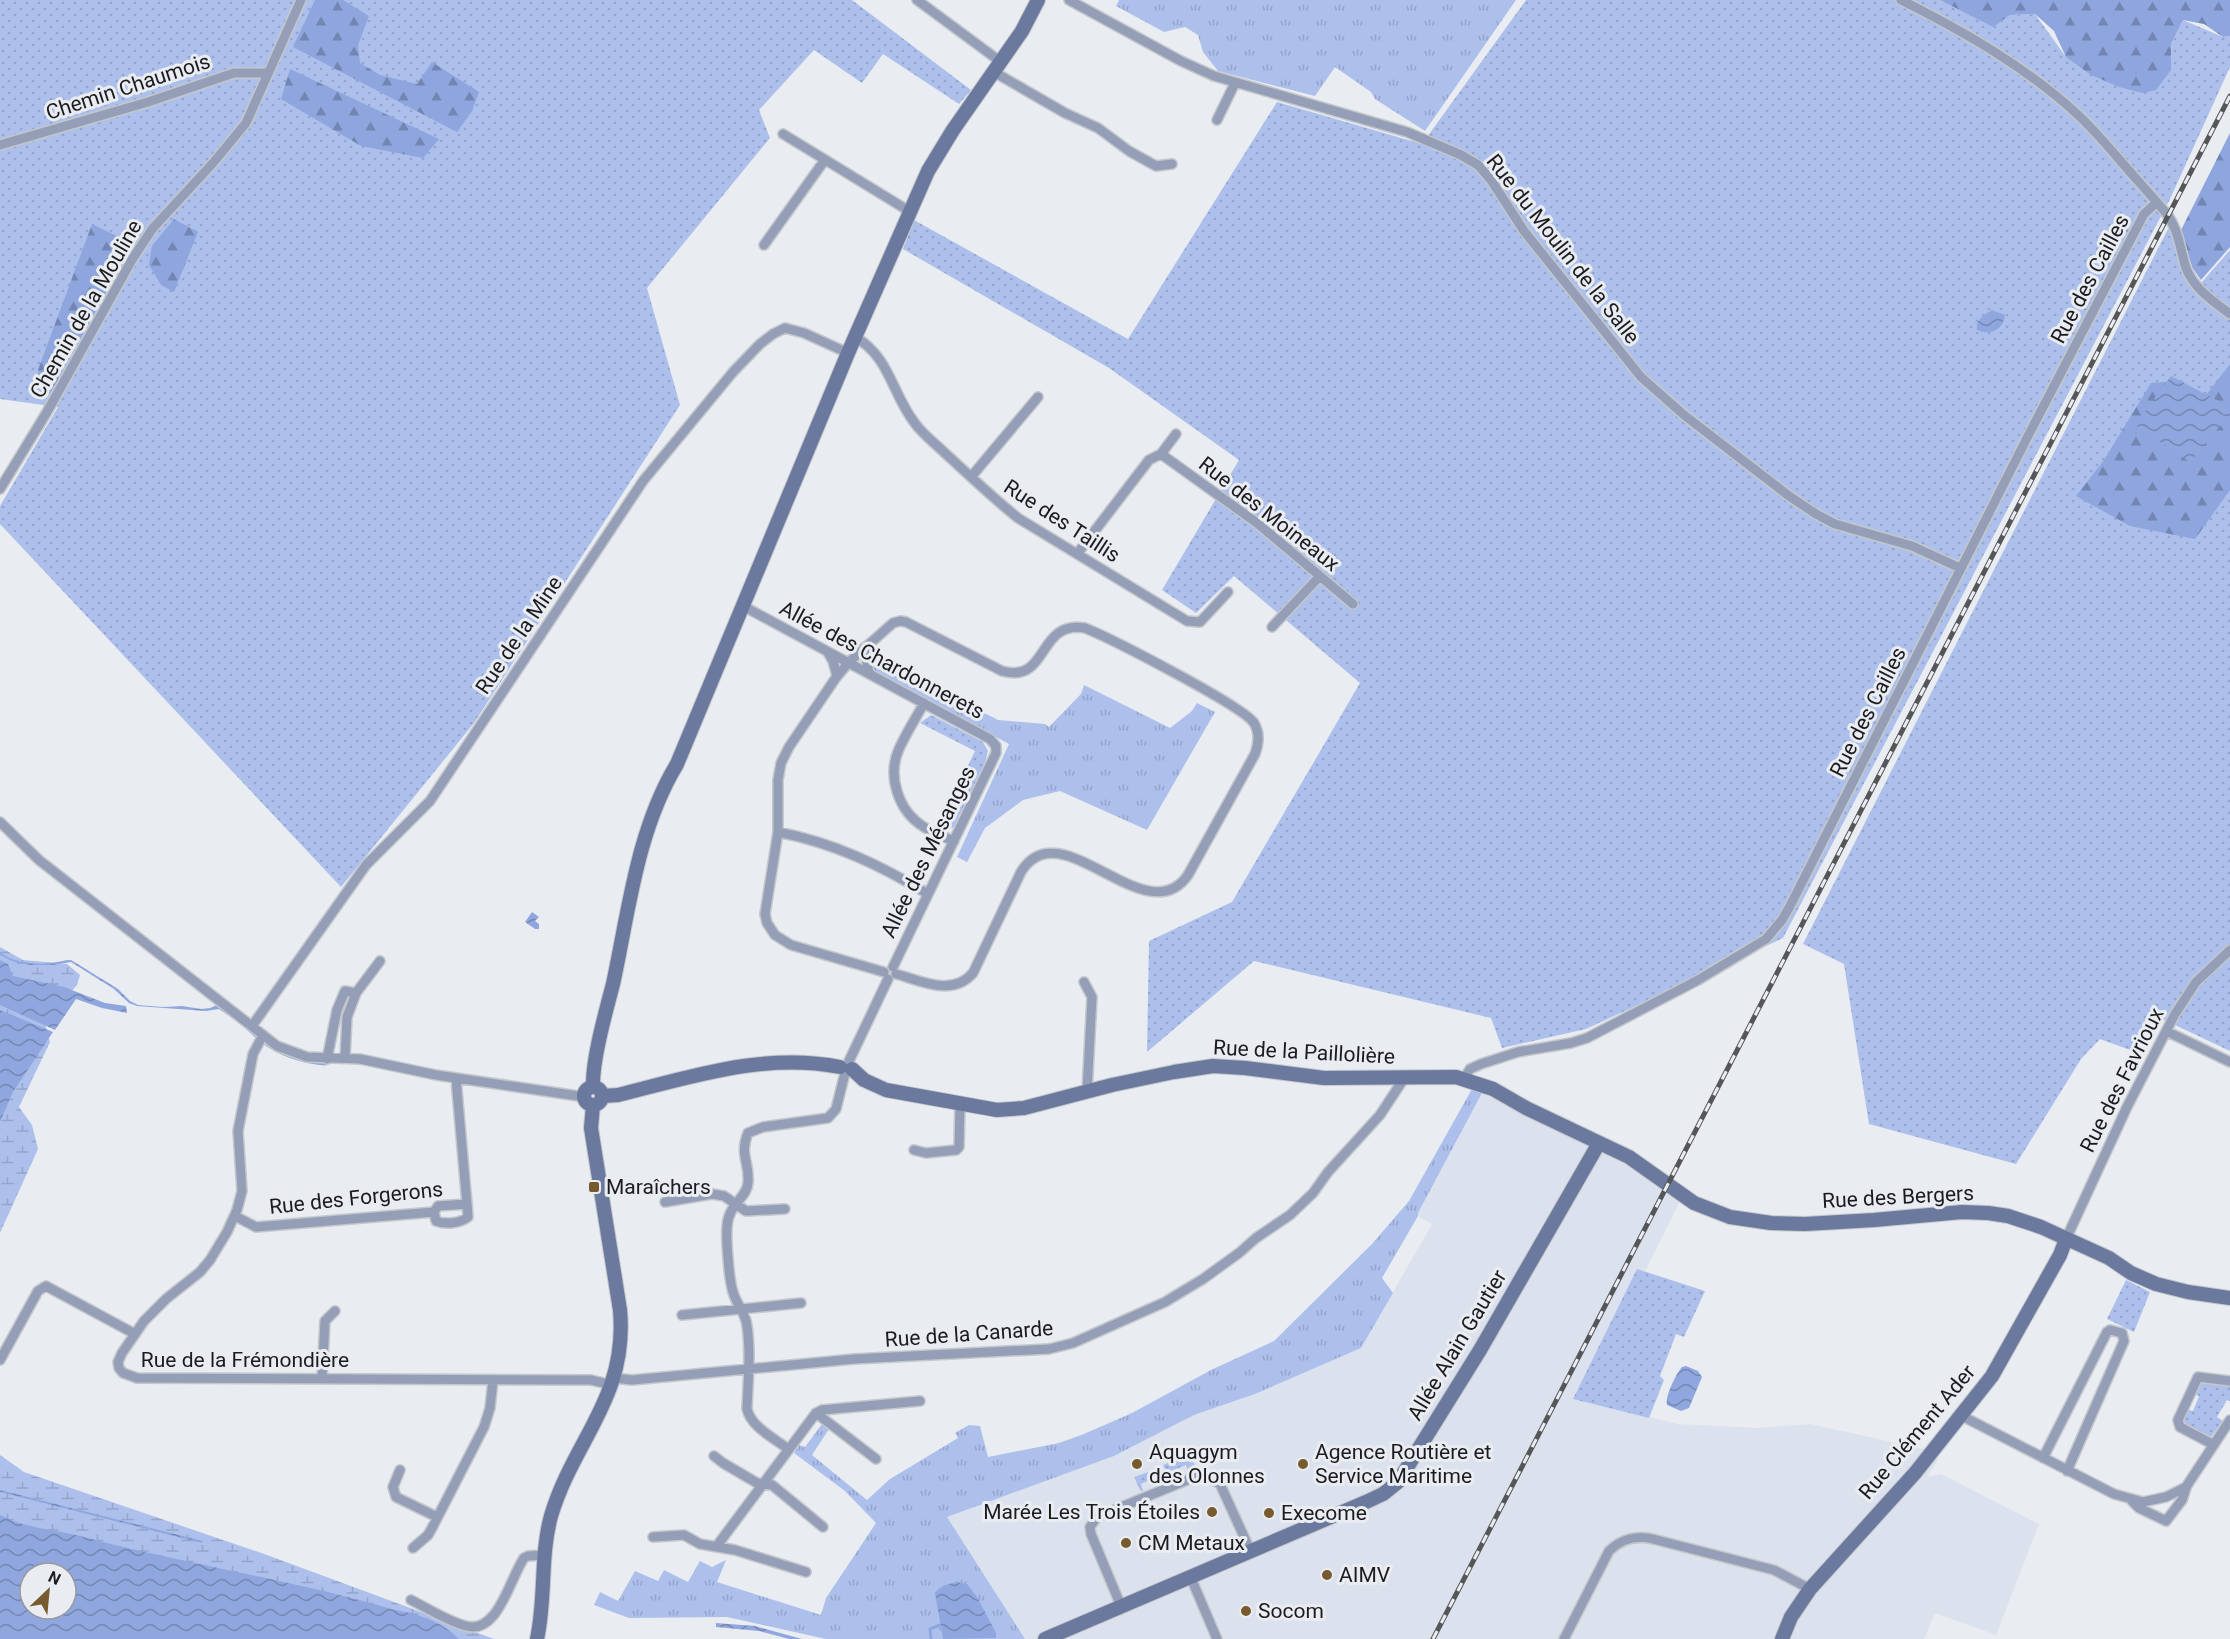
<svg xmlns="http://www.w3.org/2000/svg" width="2230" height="1639" font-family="Roboto,sans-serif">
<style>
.built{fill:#dce1ee}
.grass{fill:url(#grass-dots)}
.forest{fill:url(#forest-firs)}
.wetland{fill:url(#wetland-marsh);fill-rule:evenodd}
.park{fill:url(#park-tufts)}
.water{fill:url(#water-waves);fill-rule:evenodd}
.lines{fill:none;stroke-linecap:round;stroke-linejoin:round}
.stream{stroke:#8fa7de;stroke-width:3}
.street-casing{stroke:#c4c7cb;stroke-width:12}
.secondary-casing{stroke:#c4c7cb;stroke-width:16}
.street{stroke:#949fb7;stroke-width:9}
.secondary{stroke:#6a799d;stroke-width:14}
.rail-casing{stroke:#545658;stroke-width:5}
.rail{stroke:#e9ecf1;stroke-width:3;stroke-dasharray:9;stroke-linecap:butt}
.poi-dot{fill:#775a2d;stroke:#e9ecf1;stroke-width:2}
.labels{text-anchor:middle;stroke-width:6;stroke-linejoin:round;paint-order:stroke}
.street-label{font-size:21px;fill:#1b1c1e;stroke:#e9ecf1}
.poi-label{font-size:21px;fill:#1b1c1e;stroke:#e9ecf1;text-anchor:start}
</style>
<defs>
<pattern id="grass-dots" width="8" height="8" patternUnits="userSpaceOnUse" patternTransform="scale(1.5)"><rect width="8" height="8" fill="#adc0ec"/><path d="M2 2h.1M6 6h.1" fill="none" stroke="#94a4ca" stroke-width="1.8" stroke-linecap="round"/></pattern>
<pattern id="forest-firs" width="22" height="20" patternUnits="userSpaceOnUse" patternTransform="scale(1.5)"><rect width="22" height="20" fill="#8ea5dd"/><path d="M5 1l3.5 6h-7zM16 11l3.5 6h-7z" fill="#7386b3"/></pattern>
<pattern id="wetland-marsh" width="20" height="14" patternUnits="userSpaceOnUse" patternTransform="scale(1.5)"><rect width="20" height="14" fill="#adc0ec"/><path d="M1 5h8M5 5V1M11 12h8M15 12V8" fill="none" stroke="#94a4ca"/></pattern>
<pattern id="park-tufts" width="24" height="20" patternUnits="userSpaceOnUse" patternTransform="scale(1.5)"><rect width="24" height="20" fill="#adc0ec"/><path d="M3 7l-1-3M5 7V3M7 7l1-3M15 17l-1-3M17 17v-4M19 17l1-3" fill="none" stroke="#94a4ca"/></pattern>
<pattern id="water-waves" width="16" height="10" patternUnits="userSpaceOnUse" patternTransform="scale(1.5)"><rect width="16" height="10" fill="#8fa7de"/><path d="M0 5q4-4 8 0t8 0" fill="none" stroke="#7487b3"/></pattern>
</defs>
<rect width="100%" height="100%" fill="#e9ecf1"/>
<path class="built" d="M1482,1093L1622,1163L1659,1185L1680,1201L1645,1271L1637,1270L1574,1399L1678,1424L1757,1428L1810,1424L1924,1449L1938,1460L1927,1477L1941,1474L2039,1524L1996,1635L1935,1613L1924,1639H1025L946,1517L1114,1456L1194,1415L1255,1394L1361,1348L1432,1224L1418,1216V1213Z"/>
<path class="grass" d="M0,0H852L971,90L959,104L883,54L862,83L814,50L759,110L770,138L647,288L680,405L474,723L341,887L0,524V506L58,407L0,399Z
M1526,0H1940L1993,26L2010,15L2035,14L2066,57L2171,44L2183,20L2223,37L2230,36V67L2170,199L1783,938L1586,1029L1502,1048L1491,1018L1254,961L1147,1052L1149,941L1232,902L1360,683L1234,576L1196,613L1162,590L1239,460L1109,368L903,249L914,220L1128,339L1277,102L1422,144Z
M2169,227L2201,283L2230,250V1051L2158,1017L2141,1054L2100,1039L2081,1059L2016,1164L1869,1124L1844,964L1803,944Z
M931,715L983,742L988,751L985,763L954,827L944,832L938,829L975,751L920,723Z
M1637,1269L1705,1291L1684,1337L1676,1334L1660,1376L1664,1380L1649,1418L1573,1399Z
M2126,1280L2150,1292L2134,1332L2107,1319Z
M2198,1380L2230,1384V1401L2227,1400L2217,1417L2223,1421L2211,1437L2182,1422L2186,1409L2193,1411L2199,1396L2193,1393Z
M1190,1454L1195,1466L1194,1470L1188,1472L1186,1465L1167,1473L1163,1465Z
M1159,1467L1166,1482L1157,1486L1151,1470Z
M1148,1472L1150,1480L1141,1484L1143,1491L1140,1490L1134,1477Z"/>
<path class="forest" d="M315,0H343L369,16L358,45L360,63L380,75L417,84L432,62L479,92L472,111L457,132L293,47Z
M1940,0H2230V36L2223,37L2204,24L2183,20L2171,44V70L2156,90L2143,93L2119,87L2091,75L2066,57L2054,31L2035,14L2010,15L1993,27Z
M290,69L439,139L423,158L361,146L281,99Z
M2230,133V247L2201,280L2192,267L2181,230Z
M174,219L198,232L174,292L161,285L149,265L152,246Z
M92,224L127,241L116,274L50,393L41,396L38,370Z
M2230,364V490L2195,539L2130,526L2076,496L2104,460L2151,383L2165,382L2202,400Z"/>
<path class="wetland" d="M0,947L23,960L67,964L80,975L77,985L45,1023L50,1042L19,1107L32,1125L38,1149L0,1233Z
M0,1455L24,1472L267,1555L494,1639H0ZM30,1573H66V1609H30Z"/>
<path class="park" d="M1119,0H1516L1425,131L1375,99L1371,92L1335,67L1315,96L1218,71L1203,52L1198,35L1185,27L1164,32L1116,6Z
M869,654L998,720L1045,724L1049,727L1081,694L1084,685L1170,728L1192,711L1197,703L1215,712L1147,830L1060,791L1023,800L985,828L967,862L957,857L1009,744L873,670Z
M1472,1089L1482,1093L1418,1213V1216L1382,1278L1393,1293L1361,1348L1255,1394L1194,1415L1114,1456L947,1517L1025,1639H826L727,1617L629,1618L594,1605L600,1592L618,1601L635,1571L658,1581L664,1570L688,1582L700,1561L712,1567L726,1560L717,1582L821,1615L826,1598L876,1523L845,1491L794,1453L799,1445L805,1447L822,1424L829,1429L812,1455L867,1500L890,1479L958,1438L955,1433L969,1425L980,1426L988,1457L1059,1443L1084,1434L1132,1413L1211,1370L1274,1341L1372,1244L1409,1201Z"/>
<path class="water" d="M1992,310L2005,315C2003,330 1991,336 1977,330C1975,320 1984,315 1992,310Z
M2171,376L2230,407V414L2190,462L2135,425Z
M532,912L539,917L535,921L539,924V929H535L525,922Z
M0,952C13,963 36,965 52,963C59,962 64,960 71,960L118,989L130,1001L138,1005L163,1007L182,1006L201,1009L210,1008L217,1005L249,1030L219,1009L206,1011L137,1006L129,1003L114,989L71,962L52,965H30L12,961L0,955Z
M0,960L8,964L13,976L64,987L105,1003L126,1006L127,1013L102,1008L76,999L55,1030L0,1005Z
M0,1010L53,1032L13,1092L0,1122Z
M1686,1366L1698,1371L1702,1377L1689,1408L1681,1411L1667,1405C1665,1396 1676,1374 1682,1367Z
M0,1490L203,1541L202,1543L0,1492Z
M0,1515C27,1529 59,1530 88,1538C189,1565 294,1580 395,1610C419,1614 441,1621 459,1639H0ZM30,1573H66V1609H30Z
M957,1582L967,1584L977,1597L996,1633V1638L943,1639L935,1593C941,1585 948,1584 957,1582Z
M716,1623L755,1626L802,1639H789L759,1631L716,1627Z"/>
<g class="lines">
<path class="stream" d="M249,1030L258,1038
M263,1042C282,1056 302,1062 325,1064
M931,1639L930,1629L940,1625"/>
<defs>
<path id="street" d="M917,0L1001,62
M1069,0L1181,61L1214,76L1407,132L1461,155L1478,165L1491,180L1524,231L1641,377L1684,415L1789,496L1816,514L1835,524L1912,546L1960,568
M1901,0C1963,31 2026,67 2077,114C2100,135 2118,159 2139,182C2148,192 2157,202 2166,213C2179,230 2180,249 2186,268C2194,289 2213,301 2230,314
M994,72L1065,113L1098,128L1129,151L1156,166L1172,164
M1217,120L1235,83
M783,134L909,211
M0,145L148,102L234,73H268
M764,245L824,161
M855,337C889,356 892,393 914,422C922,434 936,444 946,454C970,476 993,498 1018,518L1187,621L1200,622L1228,592
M1161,454L1257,523L1353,604
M971,477L1038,397
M0,489L47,412L133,258L153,228L213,163L246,123L301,0
M1077,554L1149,460L1161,454L1176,434
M743,606L990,739L996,746V753L893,967
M1272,627L1320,576
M864,648L869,673
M827,651L833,661L837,676
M924,703C916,718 906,733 899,749C887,776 898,811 924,827C933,833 944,837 954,841
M0,822L39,860L263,1035L277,1046L307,1057L360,1059L436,1075L585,1097
M778,832C834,843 880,865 928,894
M884,972L791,945L775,935L767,923L765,914L778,832V780L781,763L789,747L835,679L849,662L893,623L900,621L906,622L1002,671C1050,684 1036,620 1085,628C1110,638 1243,706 1254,723C1260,733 1259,743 1255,754L1188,875C1146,936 1060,807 1021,872L973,973C952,997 922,981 896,974
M1084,982L1092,997L1087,1092
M252,1026L366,865L430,801L643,481L733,372L760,344L773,334L785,328L804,333L848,353
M2166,1031L2230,1062
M263,1035L253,1054L238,1131L242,1191L237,1210L227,1232L210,1260L200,1272L166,1299L144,1321L122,1353L118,1362L119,1368L123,1373L137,1378L591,1380L612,1385
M345,1058L347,1017L356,993L380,961
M327,1059L337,1010L345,991L356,993
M849,1061L888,979
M1464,1079L1470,1069L1481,1064L1518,1052L1571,1043L1587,1038L1698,980L1766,939L1782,920L1790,906L2029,434L2144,214L2157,202
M914,1150L926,1153L956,1150L959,1147L960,1105
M665,1202L712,1194L724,1196L746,1211L785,1209
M434,1212L436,1221C446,1225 460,1223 468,1217L467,1204
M235,1216L256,1227L434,1212L438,1206L467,1204L456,1079
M2066,1239L2127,1107L2175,1014L2196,982L2230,950
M682,1315L801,1303
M0,1360L38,1291L46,1286L135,1334
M322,1378L325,1321L335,1311
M614,1378L632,1380L854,1359L1049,1349L1073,1343L1165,1302L1203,1279L1239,1253L1256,1238L1290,1215L1313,1193L1328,1172L1380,1115L1405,1077
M816,1413L876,1459
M1962,1416L2114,1494L2143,1502L2166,1497L2186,1487L2230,1420
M2214,1445L2180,1427L2178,1420L2198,1377L2230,1381
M788,1449C774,1438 751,1427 747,1409C748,1381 751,1353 747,1326C746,1313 736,1304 733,1292C729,1280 726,1240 727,1227C728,1204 747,1198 748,1183C750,1162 739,1156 748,1133L763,1127L828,1118L836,1109L845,1073
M714,1456L723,1463L757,1483L772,1485L823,1527
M2043,1458L2107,1332L2110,1330L2122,1333L2124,1341L2067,1471
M400,1470L393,1487L396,1497L437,1517
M2132,1501L2139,1508L2166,1521L2182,1500L2186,1488
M653,1537L684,1535L700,1544L735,1550L806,1572
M716,1547L816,1413L822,1410L920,1401
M413,1548L428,1535L432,1528L484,1427L490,1408L493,1380
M1191,1578L1217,1639
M411,1600C429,1609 447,1621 466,1626C498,1635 510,1578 524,1558L528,1556L545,1555
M1121,1606L1091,1534L1090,1527L1097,1517L1192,1478L1205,1476L1220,1484L1251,1552
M1564,1639L1609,1551C1621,1539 1637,1535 1653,1539L1774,1570L1810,1589"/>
<path id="secondary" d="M852,1069L864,1080L886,1090L997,1110L1024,1108L1112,1085L1174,1072L1213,1066L1245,1068L1324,1078L1456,1077L1493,1089L1526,1108L1629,1157L1694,1203L1730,1217L1771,1223L1805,1224L1874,1220L1962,1212L1988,1213L2008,1216L2041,1227L2109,1258L2131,1273L2156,1284L2188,1292L2230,1298
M593,1087C592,1060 606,1011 613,984C629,910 637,830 677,764L848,353L928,171L953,130L1022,31L1038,0
M584 1096a9 9 0 1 1 18 0a9 9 0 1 1-18 0Z
M602,1096L618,1095C691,1077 764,1052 840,1067
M537,1639C546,1598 540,1556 551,1516C574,1439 628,1398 620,1310L591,1128L593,1105
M1045,1639L1366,1502L1383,1494L1398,1482L1480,1350L1599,1143
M1782,1639L1791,1617L1810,1589L1915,1473L1992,1376L2060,1255L2066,1239"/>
</defs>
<use href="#street" class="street-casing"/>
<use href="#secondary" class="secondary-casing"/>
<use href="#street" class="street"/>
<use href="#secondary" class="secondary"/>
<defs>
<path id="rail" d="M1433,1639L2230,96"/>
</defs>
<use href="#rail" class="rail-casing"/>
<use href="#rail" class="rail"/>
</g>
<g class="poi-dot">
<rect x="588" y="1181" width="12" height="12" rx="3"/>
<circle cx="1137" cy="1464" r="6"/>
<circle cx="1303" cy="1464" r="6"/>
<circle cx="1212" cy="1512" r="6"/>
<circle cx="1269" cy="1513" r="6"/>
<circle cx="1126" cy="1543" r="6"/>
<circle cx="1327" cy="1575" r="6"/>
<circle cx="1246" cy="1611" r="6"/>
</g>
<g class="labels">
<g class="street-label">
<text transform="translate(128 87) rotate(-18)" y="7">Chemin Chaumois</text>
<text transform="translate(1563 249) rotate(52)" y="7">Rue du Moulin de la Salle</text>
<text transform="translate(2090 279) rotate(-62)" y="7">Rue des Cailles</text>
<text transform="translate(86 309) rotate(-60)" y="7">Chemin de la Mouline</text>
<text transform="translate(1269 514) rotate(38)" y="7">Rue des Moineaux</text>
<text transform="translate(1062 521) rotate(33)" y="7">Rue des Taillis</text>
<text transform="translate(519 635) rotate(-56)" y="7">Rue de la Mine</text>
<text transform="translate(882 660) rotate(28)" y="7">Allée des Chardonnerets</text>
<text transform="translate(1868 712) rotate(-63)" y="7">Rue des Cailles</text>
<text transform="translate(928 852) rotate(-64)" y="7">Allée des Mésanges</text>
<text transform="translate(1304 1052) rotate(3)" y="7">Rue de la Paillolière</text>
<text transform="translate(2122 1080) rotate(-63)" y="7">Rue des Favrioux</text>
<text transform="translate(1898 1197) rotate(-3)" y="7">Rue des Bergers</text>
<text transform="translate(356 1198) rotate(-6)" y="7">Rue des Forgerons</text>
<text transform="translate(969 1334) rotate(-4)" y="7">Rue de la Canarde</text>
<text transform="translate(1457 1345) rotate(-59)" y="7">Allée Alain Gautier</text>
<text x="245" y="1367">Rue de la Frémondière</text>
<text transform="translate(1917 1432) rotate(-50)" y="7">Rue Clément Ader</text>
</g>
<g class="poi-label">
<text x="606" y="1194">Maraîchers</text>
<text x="1149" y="1459">Aquagym<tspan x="1149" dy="24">des Olonnes</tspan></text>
<text x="1315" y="1459">Agence Routière et<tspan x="1315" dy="24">Service Maritime</tspan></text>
<text x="1200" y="1519" text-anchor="end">Marée Les Trois Étoiles</text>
<text x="1281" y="1520">Execome</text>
<text x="1138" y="1550">CM Metaux</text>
<text x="1339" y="1582">AIMV</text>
<text x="1258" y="1618">Socom</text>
</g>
</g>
<g transform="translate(48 1591) rotate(26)"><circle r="28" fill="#e9ecf1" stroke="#97999d" stroke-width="1.5"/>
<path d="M0-4.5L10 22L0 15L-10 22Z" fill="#775a2d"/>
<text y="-9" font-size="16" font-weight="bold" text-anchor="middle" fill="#1b1c1e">N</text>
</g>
</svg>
